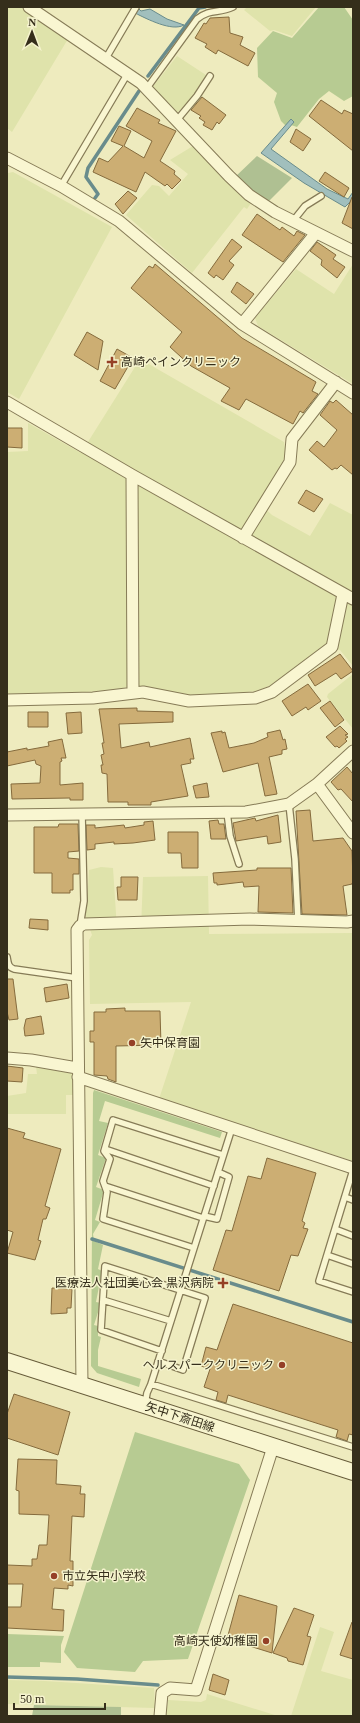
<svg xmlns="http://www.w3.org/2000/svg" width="360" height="1723" font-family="'Times New Roman','Noto Sans JP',serif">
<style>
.farmland{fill:#dfe3ab}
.green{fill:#b7cb92}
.cemetery{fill:#afc092}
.water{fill:#a1bfbd;stroke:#698c8c}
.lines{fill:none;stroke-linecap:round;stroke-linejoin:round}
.stream{stroke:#698c8c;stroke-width:3.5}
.building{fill:#ccae73;stroke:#856b3d}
.lane-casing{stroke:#867b57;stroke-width:8}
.street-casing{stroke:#867b57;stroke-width:13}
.secondary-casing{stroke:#675c3a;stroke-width:18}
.lane{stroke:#f9f6d1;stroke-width:5.5}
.street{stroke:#f9f6d1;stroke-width:11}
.secondary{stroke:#f9f6d1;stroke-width:16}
.poi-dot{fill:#954027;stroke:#f5f3cd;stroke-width:1.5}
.labels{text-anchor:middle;stroke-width:3;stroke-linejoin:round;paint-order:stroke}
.poi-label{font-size:12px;fill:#352e1b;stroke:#f5f3cd;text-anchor:start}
.street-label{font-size:12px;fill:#352e1b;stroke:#f5f3cd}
</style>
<rect width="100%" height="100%" fill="#eeebbe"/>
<path class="farmland" d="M7,7H21L68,39L12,132L7,128Z
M247,7H316L292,36L274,30L270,31L244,10Z
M177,56L206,75L197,92L176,114L152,88Z
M193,146L210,162L231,186L251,203L247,209L244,207L192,273L126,215L152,185L159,186L169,196L188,174L170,160Z
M13,172L112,227L19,399L7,392V175L8,173Z
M353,264V384L258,326L255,318L296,269L334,294Z
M140,359L284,442L287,460L261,505L272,515L310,536L330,503L353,515V666L340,650L325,647L271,685L257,691L196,697L142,687H125L122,689L86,692L7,694V452L28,451V423L81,453Z
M353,674V729L327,697L328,694Z
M101,867L113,868L117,929H141L143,877L208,876L209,934L353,933V1161L159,1099L191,1002L90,1004L89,940L92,935L85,915L87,904L89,870Z
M36,1067L71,1073L74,1077L73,1095H66V1114H7V1096L26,1093L28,1074H37Z
M320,1627L334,1632L321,1671L353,1680V1716H291Z
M7,1680L45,1681L154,1688L155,1708L7,1704Z
M207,1694L278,1716H166L168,1700L201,1702L206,1700Z"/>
<path class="green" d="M319,7H344L353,20V96L344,101L329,91L319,99L297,127L291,125H285L281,121L274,102L277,93L258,77L257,48L273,31L292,38Z
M94,1090L222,1132L220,1138L105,1101L99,1121L108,1123L98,1155L106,1158L96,1187L104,1190L95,1220L100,1222L93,1234L94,1241L103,1245L98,1269L102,1271L96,1302L101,1303L94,1325L98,1326V1336L101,1337L98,1350V1366L141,1379L139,1387L97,1373L91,1366L93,1093Z
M135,1432L239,1464L250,1480L188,1659L143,1661L135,1672L77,1668L64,1652Z
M7,1634L64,1636L61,1645V1663L40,1662V1667H7Z"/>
<path class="cemetery" d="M257,156L292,178L267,203L234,178Z
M34,1705L121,1707V1716H32Z"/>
<path class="water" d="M137,7L141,11L150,9L167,19L184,25C172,32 147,19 135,13Z
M291,119L294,122L271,149L327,189L348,199L353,192V199L345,207L304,183L261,153Z"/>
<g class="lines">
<path class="stream" d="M148,76L199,8L205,7
M95,198L98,194L86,177L88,168L139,91
M92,1239L353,1322
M7,1677L77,1679L158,1685"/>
</g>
<path class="building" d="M229,17L230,33L243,37L240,45L255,53L248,66L218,50L216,54L205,47L207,44L195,38L204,23L206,24L210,18Z
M202,97L226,115L219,124L217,122L212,130L203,125L205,122L199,118L201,116L191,110Z
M321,100L342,114L344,110L353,114V151L309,116Z
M137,108L160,120L158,123L176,131L160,161L175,171L174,174L181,180L172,189L167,184L165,186L145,172L136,192L93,172L99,158L108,162L123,146L111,141L119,126L131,131L124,146L144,158L152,141L126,126Z
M296,129L311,139L303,151L290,142Z
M325,172L349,188L344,197L319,181Z
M128,191L137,198L123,214L115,204Z
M352,197H353V229L342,223Z
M257,214L280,230L282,227L294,236L297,231L305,235L283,262L242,235Z
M232,239L242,247L229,261L234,265L223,280L216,275L214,278L208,273Z
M317,242L336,255L333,259L345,267L337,278L321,265L322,260L310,251Z
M155,264L242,338L316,382L312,391L318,394L303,413L300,411L293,424L246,399L239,410L221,401L230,388L191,366L170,347L182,332L131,288L149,266L153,268Z
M237,282L254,294L246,304L231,292Z
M87,332L103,341L98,370L74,355Z
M117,349L133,358L115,389L100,381Z
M336,400L353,415V475L341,465L337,469L335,468L332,470L309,450L317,441L324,447L337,430L320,415L330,401L333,403Z
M7,428H22V448L7,447Z
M306,490L323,499L314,512L298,503Z
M340,654L353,671L341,679L336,673L315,686L308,675Z
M308,684L321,701L308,710L306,707L292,716L282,701Z
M330,701L344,720L335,727L320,708Z
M137,708V711L173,712V722L119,724L121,748L149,742L150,747L190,738L194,759H190L191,763L181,765L188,796L151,802V805H128V802H108L107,774L102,773L101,765H103L101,755L104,754L102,743H104L99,709Z
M28,712H48V727H28Z
M81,712L82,733L68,734L66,713Z
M340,726L348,734L345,735L348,737L345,739L347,741L339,748L337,746L335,747L326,737Z
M280,730L283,740L285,739L287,749L282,750V754L269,757L277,794L265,796L258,763L223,772L211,733L222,731V733L225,732L229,748L254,743L268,737L267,733Z
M62,739L66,758H61L62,761L60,762V785L83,783V800H70V798L12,799L11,784L40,783L41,766L36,764L35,760L7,766V752L27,748V750L49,746L48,742Z
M347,767L353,774V802L341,789L338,790L331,782Z
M207,783L209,797L196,798L193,786Z
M310,810L313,841L343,838L352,851L353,881L352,884L343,886L347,915L302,914L296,811Z
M278,815L281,842L268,844L267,836L236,841L233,823L255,818L256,821Z
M218,820L219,824H224L226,839H211L209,821Z
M153,821L155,840L133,843L114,844V842L95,844V849L87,850L86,825H95V828L124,825L125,828L144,825V822Z
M59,824H78L79,851L68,852V858L79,859V874H73V890H70V893H52V873H34V827H58Z
M168,832H198V868H182L181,853H168Z
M257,868H291L293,913L258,912L259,886L244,887L243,882L217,885V883H214L213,873L257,870Z
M121,877H138L137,900H118L117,887H121Z
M30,919L48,920V930L29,928Z
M7,979H13L18,1019L9,1020L7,1012Z
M67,984L69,998L46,1002L44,988Z
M125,1008V1011H160L161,1045L116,1046V1082L108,1079L107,1076L94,1075V1042H90V1031H94V1012H106V1009Z
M41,1016L44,1034L25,1036L24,1028L26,1019Z
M7,1066L23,1068L22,1082L7,1081Z
M7,1128L25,1133L23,1138L61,1149L45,1206L50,1208L46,1219H43L38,1240L41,1241L35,1260L7,1253L13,1232L7,1230Z
M267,1158L316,1173L302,1221L305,1223L303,1228L308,1229L298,1256L291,1255L279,1291L213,1270L226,1230L232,1231L248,1176L261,1179Z
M52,1288L72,1289L71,1308H67V1313L51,1314Z
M233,1304L353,1343V1435L349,1434L347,1441L336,1437L338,1430L228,1395L226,1403L216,1400L218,1392L204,1387L210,1369L201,1366L206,1347L217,1350Z
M14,1394L70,1412L58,1455L7,1438V1414Z
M18,1459L57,1460L56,1484L81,1486L80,1494H85L84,1517L72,1516L70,1561H73V1586L68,1585V1589L54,1588L52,1609L64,1610L63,1631L7,1628V1607H21L23,1584H7V1565L32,1566V1559H37L39,1545H47L49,1515L19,1514V1491L16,1490Z
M239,1595L277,1606L272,1653L227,1639Z
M294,1608L314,1615L307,1636L311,1637L303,1665L288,1661L287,1658L273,1653Z
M352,1622H353V1659L340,1655Z
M213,1674L229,1680L225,1695L209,1690Z"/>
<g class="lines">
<defs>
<path id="lane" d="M106,58L136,7
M147,88L197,19C211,8 218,14 233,7
M177,120L197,96L210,76
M61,186L128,73
M293,221L305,206L321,196
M289,804L295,859L298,921
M227,812L230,836L239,864
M80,926L84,901L82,814
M7,957C8,963 8,967 14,969L77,978
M105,1149L214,1186
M353,1170L319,1281L353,1292
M105,1186L203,1218
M345,1197L353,1200
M204,1216L217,1219L229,1177L218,1172
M335,1229L353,1236
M194,1248L103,1219L107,1192L103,1181L110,1159L104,1151L113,1120L223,1155
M327,1255L353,1264
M103,1300L171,1321
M158,1361L183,1370L205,1298L105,1266L101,1330L162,1351
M151,1384L353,1447
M145,1404L147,1393L151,1384L232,1128"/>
<path id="street" d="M29,7L141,83L229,176L249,195L275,212L353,251
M7,158L61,186L119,221L242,324L353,393
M242,324L315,234
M7,402L132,475L353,599
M132,475L133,692
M243,538L290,462L292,439L336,382
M7,700L93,698L143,692L189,701L255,698L272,692L332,647L343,594
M317,784L353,833
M7,815L246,812L289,804L317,784L353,751
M7,1058L31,1060L77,1068
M78,1077L353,1168
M82,1385L77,930L80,926L84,924L250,919L347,922L353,921
M160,1716L162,1693L170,1688L196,1690L273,1447"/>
<path id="secondary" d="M7,1361L353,1472"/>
</defs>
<use href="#lane" class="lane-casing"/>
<use href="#street" class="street-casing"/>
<use href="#secondary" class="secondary-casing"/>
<use href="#lane" class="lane"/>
<use href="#street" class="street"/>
<use href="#secondary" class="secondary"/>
</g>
<g class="poi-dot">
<path d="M110 356h4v4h4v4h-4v4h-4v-4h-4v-4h4z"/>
<circle cx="132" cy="1043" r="4"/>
<path d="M221 1277h4v4h4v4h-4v4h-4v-4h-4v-4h4z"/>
<circle cx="282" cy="1365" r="4"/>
<circle cx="54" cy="1576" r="4"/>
<circle cx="266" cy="1641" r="4"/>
</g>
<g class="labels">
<g class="poi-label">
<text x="121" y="366">高崎ペインクリニック</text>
<text x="140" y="1047">矢中保育園</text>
<text x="214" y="1287" text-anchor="end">医療法人社団美心会 黒沢病院</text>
<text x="274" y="1369" text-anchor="end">ヘルスパーククリニック</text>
<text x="62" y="1580">市立矢中小学校</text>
<text x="258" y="1645" text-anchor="end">高崎天使幼稚園</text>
</g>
<g class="street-label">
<text transform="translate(180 1417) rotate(18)" y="4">矢中下斎田線</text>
</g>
</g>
<rect width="360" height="1723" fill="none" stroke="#352e1b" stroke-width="16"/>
<g transform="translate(32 32) rotate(1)" stroke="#f5f3cd" stroke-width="3" paint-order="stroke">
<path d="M0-3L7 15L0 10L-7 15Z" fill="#352e1b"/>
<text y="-6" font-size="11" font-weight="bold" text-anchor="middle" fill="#352e1b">N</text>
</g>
<path d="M14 1703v6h91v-6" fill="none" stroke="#352e1b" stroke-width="2"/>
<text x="20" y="1703" font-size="12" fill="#352e1b" stroke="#f5f3cd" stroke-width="3" paint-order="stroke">50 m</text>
</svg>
